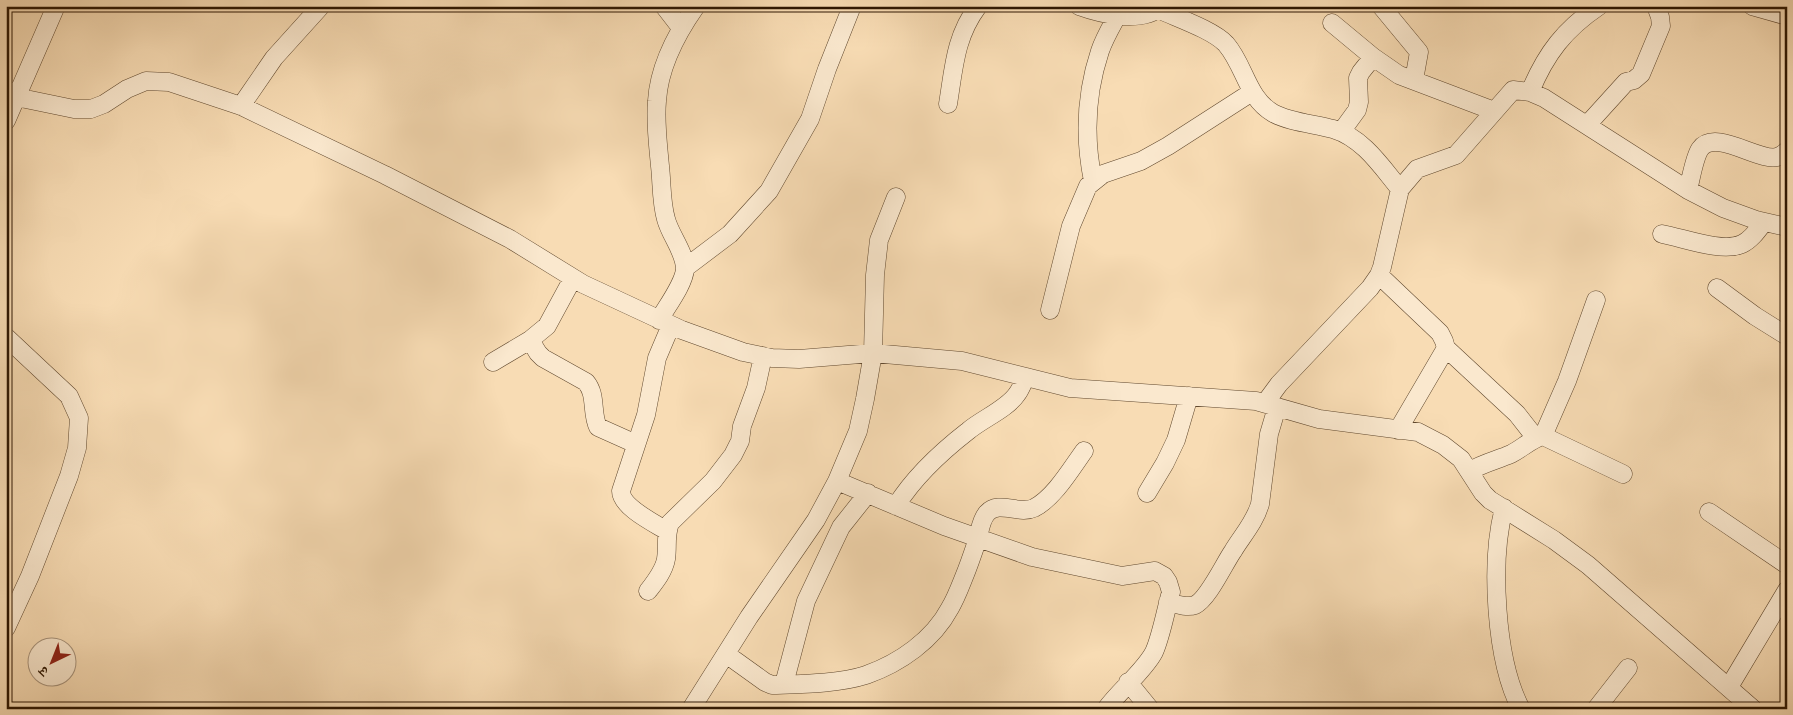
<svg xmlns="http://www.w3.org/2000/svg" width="1793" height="715" font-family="'IM FELL English','Noto Serif Devanagari',serif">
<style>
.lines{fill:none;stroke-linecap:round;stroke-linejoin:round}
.minor-casing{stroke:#60482e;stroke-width:19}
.minor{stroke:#fae8ce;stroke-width:18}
</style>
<rect width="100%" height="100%" fill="#f8dcb4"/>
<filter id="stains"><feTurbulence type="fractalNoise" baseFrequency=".004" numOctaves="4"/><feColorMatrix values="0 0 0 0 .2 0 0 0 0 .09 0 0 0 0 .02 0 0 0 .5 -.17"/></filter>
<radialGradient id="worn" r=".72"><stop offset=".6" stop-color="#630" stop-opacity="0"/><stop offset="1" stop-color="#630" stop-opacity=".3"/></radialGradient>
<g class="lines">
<defs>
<path id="minor" d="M664,6L681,28
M1079,6C1101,14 1142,24 1162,6
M1381,6L1419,52L1414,80
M1752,6L1787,16
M1158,9C1177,18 1213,30 1226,44C1245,66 1247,98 1273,113C1289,122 1315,124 1333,129C1363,138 1381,166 1400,189
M1332,23L1373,57L1399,75L1494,111
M6,89L16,97L74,109H91L104,104L127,89L146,81L169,82L241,106L385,175L510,239L583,284L682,330L743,352L772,358L799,359L873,353L962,361L1070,388L1256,401L1319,419L1418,432L1443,445L1461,459L1483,493L1490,500L1554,540L1588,565L1753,709
M1530,92C1546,53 1565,29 1599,6
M948,104C954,67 955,37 978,6
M241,106L274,58L321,6
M6,121L56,6
M1587,125L1626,82L1634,80L1641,74L1661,26L1660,17L1656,6
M1341,132L1357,110L1359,102L1358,78L1361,72L1373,57
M1093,181C1084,137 1086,93 1100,51C1104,39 1111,27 1117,16
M1688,190C1691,179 1694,158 1700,149C1715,128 1759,162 1777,157C1781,156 1784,153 1787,151
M1662,234C1684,238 1722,253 1742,244C1751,240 1758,230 1764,222
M685,268L730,234L769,191L810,119L827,69L852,6
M1379,275L1440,333L1444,341L1446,348L1398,430
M1717,288L1755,316L1787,336
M1050,310L1071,226L1088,186L1103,174L1141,161L1168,146L1252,92
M659,320C667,306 684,284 685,269C685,252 670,235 666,219C661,202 662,183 660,166C658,144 655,122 657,101C659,67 677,33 696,6
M6,337L69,396L79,418L77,448L69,476L30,576L6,628
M530,340L538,353L543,358L586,382C597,395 591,413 598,427L636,444
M1446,348L1517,414L1535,437
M493,362L530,340L547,326L573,278
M1265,403L1279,384L1370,288L1379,275L1382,267L1400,189L1417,169L1456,155L1513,90L1530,92L1544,98L1688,190L1723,208L1756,220L1787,227
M1543,436L1567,381L1596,300
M1470,471C1483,463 1497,460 1511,454C1523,448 1531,439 1543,436L1623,474
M837,481L944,526L1032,557L1122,576L1155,571L1164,576L1168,582L1171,592C1166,609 1161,637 1154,652C1145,670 1119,691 1106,709
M1147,493L1165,463L1176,440L1189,396
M896,506C914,477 941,452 968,431C982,419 1007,409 1017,394C1021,389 1023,382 1026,377
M1504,508C1490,561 1495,660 1521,709
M1709,512L1787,565
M667,531C654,523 621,507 621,491L646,415L657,358L671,325
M648,591C655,582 664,571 666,559C668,547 665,536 670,523L713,481L733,455L740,441L742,426L756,388L763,356
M1168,602C1176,604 1187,608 1195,605C1208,599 1224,564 1233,551C1242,536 1255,522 1260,504L1269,434L1277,407
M726,654L765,682L772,685C801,684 838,684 866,675C900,663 933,640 950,608C956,598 960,587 964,577C969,565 973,553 977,541C980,532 980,521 987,513C999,500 1019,515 1034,508C1054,498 1071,469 1084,451
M1128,682L1150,709
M784,684L806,601L841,527L868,493
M1729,687L1787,590
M691,709L749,617L816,520L837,481L858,431L865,399L873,353L875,275L879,240L896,197
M1596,709L1628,668"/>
</defs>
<use href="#minor" class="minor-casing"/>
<use href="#minor" class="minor"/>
</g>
<rect width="1793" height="715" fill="none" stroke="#f8dcb4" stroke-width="25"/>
<rect x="8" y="8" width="1778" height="700" fill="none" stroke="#2e1702" stroke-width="2.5"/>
<rect x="12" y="12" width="1768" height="690" fill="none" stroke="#2e1702"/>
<g transform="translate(52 662) rotate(223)"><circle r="24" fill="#fae8ce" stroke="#a8947c"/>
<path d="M0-4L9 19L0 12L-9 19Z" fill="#8f2418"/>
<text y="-8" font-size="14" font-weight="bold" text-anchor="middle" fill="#2e1702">उ</text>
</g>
<rect width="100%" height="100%" filter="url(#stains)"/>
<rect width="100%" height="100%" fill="url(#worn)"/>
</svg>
